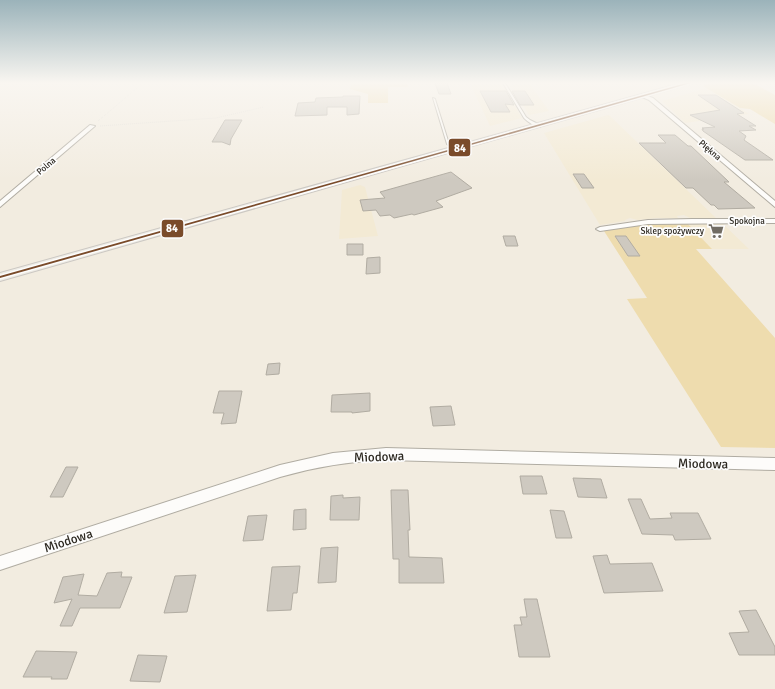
<svg xmlns="http://www.w3.org/2000/svg" width="775" height="689" font-family="Signika,sans-serif">
<style>
.built{fill:#f3ead4}
.green{fill:#eedcae}
.building{fill:#cec9c0;stroke:#b1aca2}
.lines{fill:none;stroke-linecap:round;stroke-linejoin:round}
.lane-casing{stroke:#b0aca2;stroke-width:2}
.street-casing{stroke:#b0aca2;stroke-width:2}
.primary-casing{stroke:#ccc8c3;stroke-width:2}
.path{stroke:#d2d1cd;stroke-width:1;stroke-dasharray:0.5 1.5;stroke-linecap:butt}
.lane{fill:#fdfcfa;fill-rule:evenodd}
.street{fill:#fdfcfa;fill-rule:evenodd}
.primary{fill:#efede6;fill-rule:evenodd}
.bus-1-casing{stroke:#fdfdfd;stroke-width:3}
.bus-1{fill:#7a4b2a;fill-rule:evenodd}
.labels{text-anchor:middle;stroke-width:3.5;stroke-linejoin:round;paint-order:stroke}
.far-street-label{font-size:9px;fill:#2b271f;stroke:#fdfdfd}
.far-poi-label{font-size:9px;fill:#2b271f;stroke:#fdfdfd;text-anchor:end}
.near-street-label{font-size:13px;fill:#2b271f;stroke:#fdfdfd}
.line-badge{stroke:#fdfdfd;stroke-width:1.5}
.badge-label{font-size:11px;text-anchor:middle;font-weight:bold;fill:#fff}
</style>
<rect width="100%" height="100%" fill="#f2ece0"/>
<path class="built" d="M470,83H501L522,118L490,126Z
M509,83H529L549,111L529,115Z
M707,88L749,114L685,123L662,101Z
M608,115L610,116L716,218H690L684,215L677,216L678,218H656L638,220L630,218L625,220V221L600,225L544,133Z
M360,185L365,187L378,236L339,239L342,190Z
M687,223H722L749,249H712Z"/>
<path class="green" d="M351,83H407L408,87H388V103H368V94L350,89Z
M711,83H753L775,95V124L750,109L740,108L703,86Z
M687,223L712,249H696L775,338V448L721,447L627,299L647,298L604,231L641,225Z"/>
<path class="building" d="M435,83H447L451,94H439Z
M480,91H506L514,105L505,104L510,112H491Z
M512,91H525L534,105H520Z
M698,95H716L744,113L737,114L756,126H749L756,130L739,131L746,136L744,140L773,160H745L703,131L702,129H704L702,128L715,127L690,115L720,110Z
M343,96H360L359,114L347,115V107H327V115L295,116L298,103L315,102L316,98L343,97Z
M225,120H242L231,139L230,145L222,142H212Z
M658,135H675L688,146H691L729,182H724L755,208L718,209L714,205H711L693,188H686L639,143H666Z
M451,172L472,188L436,201L443,207L414,215L412,214L394,218L390,215L380,216L376,210L363,211L360,200L385,198L380,192Z
M573,174H584L594,188H582Z
M503,236H515L518,246H506Z
M615,236H626L640,256H628Z
M347,244H363V255H347Z
M380,257V273L366,274L367,258Z
M280,363L279,374L266,375L268,364Z
M219,391H242L236,423L221,424L224,413H213Z
M370,393V411L352,413V412H331L332,395Z
M451,406L455,425L433,426L430,407Z
M66,467H78L63,497H50Z
M520,476H542L547,494H523Z
M573,478L601,479L607,498L578,497Z
M391,490H408L410,530H408L409,557L442,558L444,583H399V559H393Z
M343,495V498L360,497L359,520H330L331,496Z
M628,499H641L650,519L672,518L670,513H698L711,539L675,540L673,535L642,534Z
M306,509V529L293,530L294,510Z
M550,510L564,511L572,538H556Z
M267,515L263,540L243,541L248,516Z
M338,547L336,582L318,583L321,548Z
M607,555L610,564L652,563L663,591L604,593L593,556Z
M300,566L297,593H293L291,610L267,611L272,567Z
M122,572L121,577H132L120,608H80L72,626H60L72,599L54,603L63,577L84,574L78,595L97,596L107,573Z
M196,575L187,612L164,613L175,576Z
M524,599H537L550,657H519L514,625H522L520,617H527Z
M756,610L775,647V655H739L729,633L749,632L739,611Z
M36,651L77,652L67,679H51L52,677H23Z
M138,655L167,656L160,682L130,681Z"/>
<g class="lines">
<defs>
<path id="lane" d="M503,83H505L526,117L530,120L540,125V127C534,126 528,122 524,118Z
M433,98L435,99L449,144L456,148V150H454L447,144Z"/>
<path id="street" d="M644,95L653,98L775,201V207L649,100L642,97Z
M90,125L95,126L0,207V201Z
M692,219H775V223L648,224L600,231L596,229L600,227L648,220Z
M386,448L775,458V470L386,460C350,461 315,467 280,477L0,570V556L280,465L333,453Z"/>
<path id="primary" d="M681,83H693L0,281V273Z"/>
</defs>
<use href="#lane" class="lane-casing"/>
<use href="#street" class="street-casing"/>
<use href="#primary" class="primary-casing"/>
<path class="path" d="M98,121L143,83
M100,126L216,118L264,107"/>
<use href="#lane" class="lane"/>
<use href="#street" class="street"/>
<use href="#primary" class="primary"/>
<defs>
<path id="bus-1" d="M686,83H691L0,278V276Z"/>
</defs>
<use href="#bus-1" class="bus-1-casing"/>
<use href="#bus-1" class="bus-1"/>
</g>
<linearGradient id="sky" x2="0" y2="1"><stop stop-color="#9bb3ba"/><stop offset="0.46" stop-color="#f9f6f1"/><stop offset="1" stop-color="#f9f6f1" stop-opacity="0"/></linearGradient>
<rect width="775" height="180" fill="url(#sky)"/>
<defs>
<symbol id="supermarket-bare" viewBox="-9 -9 18 18"><path d="M-6-5.5h2.5l.6 2H6L4.5 2H-2.5L-4.4-4H-6ZM-1.5 3.2a1.3 1.3 0 1 0 .1 0ZM3 3.2a1.3 1.3 0 1 0 .1 0Z" fill="#716c63" stroke="#fdfdfd" stroke-width="2.5" paint-order="stroke"/></symbol>
</defs>
<g fill-rule="evenodd">
<use href="#supermarket-bare" x="705" y="220" width="22" height="22"/>
</g>
<g class="labels">
<g class="far-street-label">
<text transform="translate(710 150) rotate(41)" y="3">Piękna</text>
<text transform="translate(46 166) rotate(-41)" y="3">Polna</text>
<text x="747" y="224">Spokojna</text>
</g>
<g class="far-poi-label">
<text x="704" y="234">Sklep spożywczy</text>
</g>
<g class="near-street-label">
<text transform="translate(379 456) rotate(-2)" y="5">Miodowa</text>
<text transform="translate(703 463) rotate(1)" y="5">Miodowa</text>
<text transform="translate(68 540) rotate(-18)" y="5">Miodowa</text>
</g>
</g>
<g class="line-badge">
<rect x="448" y="138" width="23" height="19" rx="4" fill="#7a4b2a"/>
<rect x="161" y="219" width="23" height="19" rx="4" fill="#7a4b2a"/>
</g>
<g class="badge-label">
<text x="460" y="152">84</text>
<text x="172" y="232">84</text>
</g>
</svg>
